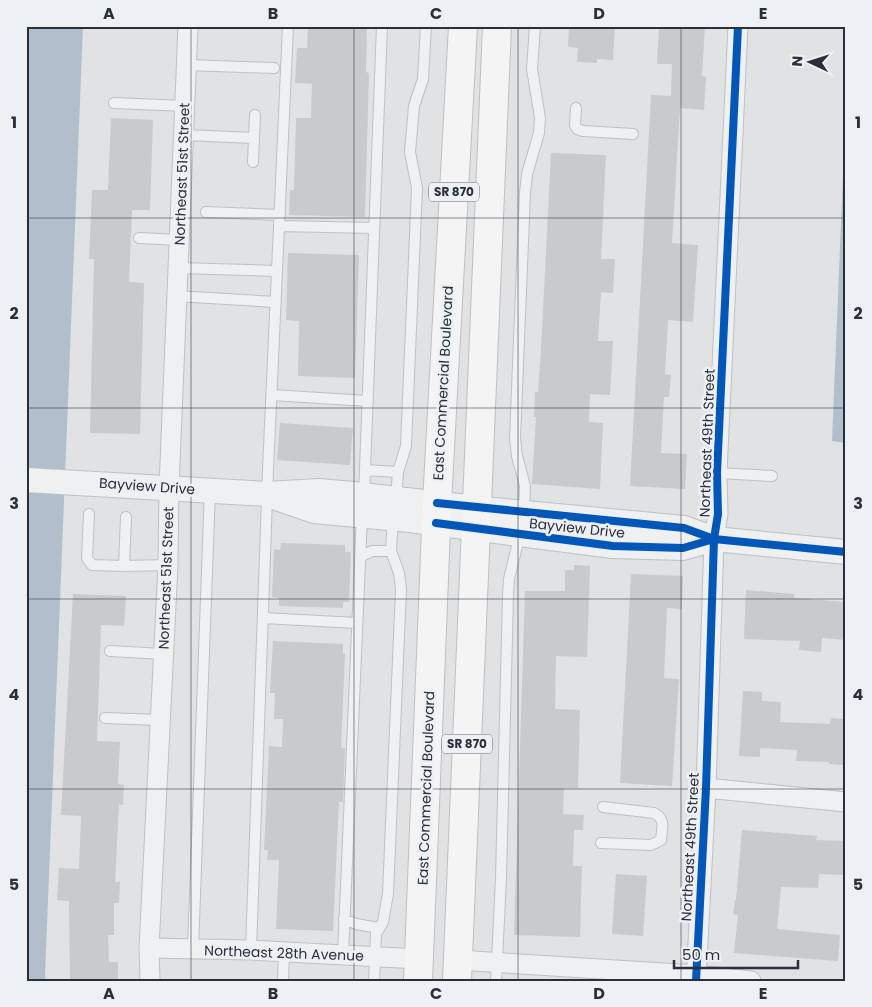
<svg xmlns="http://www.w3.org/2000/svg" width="872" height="1007" font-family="Poppins,sans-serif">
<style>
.water{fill:#b1becc}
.building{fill:#c8cacc}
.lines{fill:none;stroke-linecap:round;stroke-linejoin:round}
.service-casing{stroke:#bec0c2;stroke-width:12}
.minor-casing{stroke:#bec0c2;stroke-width:21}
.tertiary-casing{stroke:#bec0c2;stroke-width:26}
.primary-casing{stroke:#bdbfc1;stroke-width:30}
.service{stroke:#eff0f1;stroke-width:10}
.minor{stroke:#eff0f1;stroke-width:19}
.tertiary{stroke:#eff0f1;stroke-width:24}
.primary{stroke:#f4f4f5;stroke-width:28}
.cycleway-casing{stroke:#edf0f4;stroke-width:11}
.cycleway{stroke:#0057b8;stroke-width:8}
.grid{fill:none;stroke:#292f3b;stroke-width:1;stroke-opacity:0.55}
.labels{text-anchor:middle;stroke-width:5;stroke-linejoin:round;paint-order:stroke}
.shield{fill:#edf0f4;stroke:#646972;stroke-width:1}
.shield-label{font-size:12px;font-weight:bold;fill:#292f3b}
.street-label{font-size:14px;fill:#292f3b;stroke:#edf0f4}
.neatline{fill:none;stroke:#292f3b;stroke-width:2}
.grid-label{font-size:16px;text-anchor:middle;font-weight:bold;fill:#292f3b}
</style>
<rect width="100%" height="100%" fill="#e0e2e4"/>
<path class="water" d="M26,26H83L45,975L46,981H26Z
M846,102V443L832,441Z"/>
<path class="building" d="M308,26H367L366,72L369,73L365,217L289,215L290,190H294L296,118H311L312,84L295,83L297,48H307Z
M569,26H615L613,60L597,59V63L577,62L578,48L568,47Z
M659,26H705L702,76L706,77L704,110L680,108L672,243L698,245L693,322L668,320L665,374L671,375L669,397H664L661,453L687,454L685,489L630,486L651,95L671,96L672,64H657Z
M111,118L153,120L150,210H132L129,282L144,283L140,434L90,433L94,259H89L92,190H108Z
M551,153L606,155L601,259H615L613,293L601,292L598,341H613L610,395L590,394L589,422L603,423L600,489L532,484L536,417H534L535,392H538L541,350Z
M288,253L359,255L355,378L298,376L299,321L286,320Z
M280,423L353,428L350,465L277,460Z
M281,543L345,545V552H351L349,602H343V608L279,606V598L272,597L274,549L280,550Z
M574,565L590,566L587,657L556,656L555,709L580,710L578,788H564L563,814L584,815L583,830H574L573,866H582L580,937L514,935L525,591H565V570H574Z
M631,574L683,576L682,609L667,608L664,678L679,679L672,786L620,783Z
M746,590L794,594V598L846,602V640L822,638L821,652L799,650L800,641L744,639Z
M73,594L126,596L124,626L101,625L97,741L120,742L118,784L124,785L123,805L119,804L115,882H120L119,903H114V935H108L109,962H118V981H70L69,901L57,900L59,868L79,869L81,816L61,815Z
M273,641L343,644V654H345L341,748H345L343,802H339L333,931L276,929L279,860H267L268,850H264L269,746L282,747L283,719H274L275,693H270Z
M743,691L762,692V701L781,702L780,722L830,724L831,718L846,719V765L829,764V762L796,761L797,750L760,748V757L739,756Z
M742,830L817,836L816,840L846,841L845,875L819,874L818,888L781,887L777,929L840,935L838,961L734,953L738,915L733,914L735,900H736Z
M616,874L647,876L643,936L612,934Z"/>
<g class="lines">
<defs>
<path id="service" d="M187,65L274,68
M114,103L185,106
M576,108L575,125L577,129L583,131L633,134
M185,135L254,138L255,115
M253,162L254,138
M206,212L280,215
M279,226L374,228
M139,238L180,240
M178,268L277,271
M176,296L276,302
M272,395L368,401
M365,470L398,472
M717,473L772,476
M364,495L382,26
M396,499L398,472L406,446L417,188L410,152L414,106L423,79L426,26
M524,513L525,486L517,456L515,438L525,193L527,174L539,133L540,118L532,69L535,26
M89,514L87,558L92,565L124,566L168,565
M360,557L372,551H391
M124,566L126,517
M263,618L357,623
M110,651L164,654
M105,718L161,720
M601,843L651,845L661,840C662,828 666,819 654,813L603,807
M344,919L356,924L379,928
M193,949L210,490
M251,950L268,470L288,26
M343,955L362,516
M283,981L284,952
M374,981L376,934L383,922L388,894L401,589L399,573L391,551L393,518
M496,981L501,878L508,595L509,579L520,534"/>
<path id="minor" d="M706,788L846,802
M149,948L251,950L419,959
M458,960L696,975L751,981
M150,981L149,948L168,565L169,488L188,26
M696,981L706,788L714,539L718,514L717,473L738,26"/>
<path id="tertiary" d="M26,480L267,494L319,491L353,494L494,510L684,528L714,539L846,552
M276,498L314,511L410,520L613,546L683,548L714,539"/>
<path id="primary" d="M418,981L437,503L463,26
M457,981L497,26"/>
</defs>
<use href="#service" class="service-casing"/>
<use href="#minor" class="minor-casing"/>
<use href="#tertiary" class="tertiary-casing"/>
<use href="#primary" class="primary-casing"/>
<use href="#service" class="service"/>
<use href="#minor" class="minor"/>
<use href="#tertiary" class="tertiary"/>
<use href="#primary" class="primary"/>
<defs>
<path id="cycleway" d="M437,503L684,528L714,539L846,552
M436,523L613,546L683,548L714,539
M696,981L706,788L714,539L718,514L717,473L738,26"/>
</defs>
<use href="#cycleway" class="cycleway-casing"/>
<use href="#cycleway" class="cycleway"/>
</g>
<path class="grid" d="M191,26V981M354,26V981M518,26V981M681,26V981M26,218H846M26,408H846M26,599H846M26,789H846"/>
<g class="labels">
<g class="shield">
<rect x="429" y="182.5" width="50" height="19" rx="4"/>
<rect x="442" y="734.5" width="50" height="19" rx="4"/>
</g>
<g class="shield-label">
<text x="454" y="196">SR 870</text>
<text x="467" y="748">SR 870</text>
</g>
<g class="street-label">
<text transform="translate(182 174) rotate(-88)" y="5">Northeast 51st Street</text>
<text transform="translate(443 383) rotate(-87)" y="5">East Commercial Boulevard</text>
<text transform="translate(707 443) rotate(-88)" y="5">Northeast 49th Street</text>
<text transform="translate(147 486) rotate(4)" y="5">Bayview Drive</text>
<text transform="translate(577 528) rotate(6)" y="5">Bayview Drive</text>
<text transform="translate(166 578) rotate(-88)" y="5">Northeast 51st Street</text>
<text transform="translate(426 788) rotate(-88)" y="5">East Commercial Boulevard</text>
<text transform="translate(690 847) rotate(-87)" y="5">Northeast 49th Street</text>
<text transform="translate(284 953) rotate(2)" y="5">Northeast 28th Avenue</text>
</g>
</g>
<rect width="872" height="1007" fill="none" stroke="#edf0f4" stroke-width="55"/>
<g transform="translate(810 62) rotate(274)" stroke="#edf0f4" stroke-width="4" paint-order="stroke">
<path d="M0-4L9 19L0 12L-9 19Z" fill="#292f3b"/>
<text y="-8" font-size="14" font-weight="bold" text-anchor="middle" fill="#292f3b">N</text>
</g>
<path d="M674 960v8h124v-8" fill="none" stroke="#292f3b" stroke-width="2.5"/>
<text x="682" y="960" font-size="15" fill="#292f3b" stroke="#edf0f4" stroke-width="4" paint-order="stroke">50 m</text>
<rect x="28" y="28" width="816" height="952" class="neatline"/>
<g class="grid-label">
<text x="109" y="19">A</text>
<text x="273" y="19">B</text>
<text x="436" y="19">C</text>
<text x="599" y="19">D</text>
<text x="763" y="19">E</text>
<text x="14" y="128">1</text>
<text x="858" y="128">1</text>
<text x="14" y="319">2</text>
<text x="858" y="319">2</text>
<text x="14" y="509">3</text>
<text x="858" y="509">3</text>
<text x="14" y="700">4</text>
<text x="858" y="700">4</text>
<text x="14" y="890">5</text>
<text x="858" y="890">5</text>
<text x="109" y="999">A</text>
<text x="273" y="999">B</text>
<text x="436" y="999">C</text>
<text x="599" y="999">D</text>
<text x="763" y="999">E</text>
</g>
</svg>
